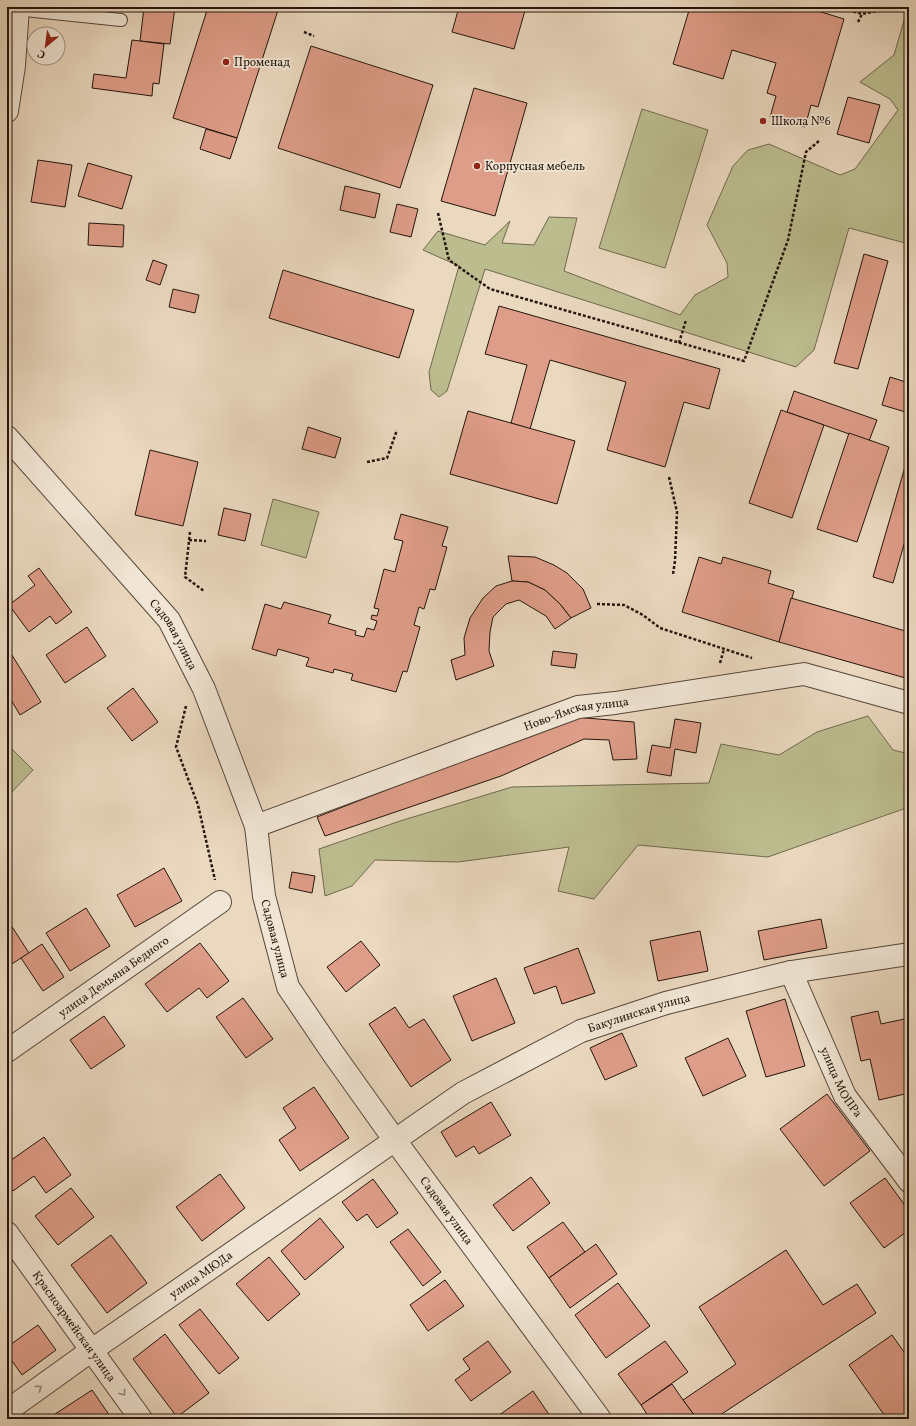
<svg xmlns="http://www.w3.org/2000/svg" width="916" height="1426" font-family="Vollkorn,serif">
	<rect width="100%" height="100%" fill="#ead8bf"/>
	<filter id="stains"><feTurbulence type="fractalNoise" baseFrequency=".005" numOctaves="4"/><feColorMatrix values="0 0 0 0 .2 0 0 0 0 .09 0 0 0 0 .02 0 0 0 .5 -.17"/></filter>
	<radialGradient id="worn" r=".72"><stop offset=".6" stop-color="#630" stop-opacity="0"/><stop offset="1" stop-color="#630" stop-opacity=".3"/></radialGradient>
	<g fill="#bcbd8f" stroke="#70694e">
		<polygon points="908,7 909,7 909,203 904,206 909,209 909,244 849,228 814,350 796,367 485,269 447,391 439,397 431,390 429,372 459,266 423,250 438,231 485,245 510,221 502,243 534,245 549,217 577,218 564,271 680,315 695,295 728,277 727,263 707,225 733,166 748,150 769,144 840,175 855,169 898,110 890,99 860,82 894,55"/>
		<polygon points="642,109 708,130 665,268 599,248"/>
		<polygon points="273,499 319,512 306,558 261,545"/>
		<polygon points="868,716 893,750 909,754 909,807 768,857 638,845 594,899 558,891 569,847 458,862 375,860 352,886 325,896 319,849 400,821 512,787 709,783 721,744 779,755 817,732"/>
		<polygon points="7,746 10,747 33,770 7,797"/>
	</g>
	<g fill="#de9d88" stroke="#24150c">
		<polygon points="144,7 175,7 170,44 140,41"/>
		<polygon points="208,7 279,7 237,138 173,118"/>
		<polygon points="459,7 526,7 514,49 452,32"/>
		<polygon points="690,7 805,7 844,19 818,107 811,105 805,127 770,117 776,96 767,93 776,63 732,50 723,79 673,64"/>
		<polygon points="132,40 164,44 159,84 153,83 152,96 92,88 94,74 126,78"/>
		<polygon points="311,46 433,85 400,188 278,148"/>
		<polygon points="474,88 527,103 495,216 441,201"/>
		<polygon points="848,97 880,105 869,143 837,134"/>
		<polygon points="206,129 237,138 230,159 200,149"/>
		<polygon points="38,160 72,165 65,207 31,202"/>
		<polygon points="88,163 132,176 122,209 78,196"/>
		<polygon points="345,186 380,194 375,218 340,210"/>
		<polygon points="397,204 418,209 411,237 390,232"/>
		<polygon points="89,223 124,225 123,247 88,245"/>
		<polygon points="864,254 888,261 858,369 834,363"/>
		<polygon points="153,260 167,265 160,285 146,280"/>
		<polygon points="283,270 414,310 399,358 269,318"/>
		<polygon points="173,289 199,295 195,313 169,307"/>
		<polygon points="499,306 720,369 709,409 684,402 665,467 607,450 626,382 550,360 530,429 511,423 527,365 485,354"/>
		<polygon points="890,377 909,383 909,413 882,405"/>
		<polygon points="794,391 877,420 869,441 787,412"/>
		<polygon points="781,410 824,425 792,518 749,503"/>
		<polygon points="468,411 575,441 557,504 450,474"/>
		<polygon points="308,427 341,438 335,458 302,449"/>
		<polygon points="849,433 889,447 857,542 817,529"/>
		<polygon points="150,450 198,462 183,526 135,515"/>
		<polygon points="909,453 909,527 893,583 873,577"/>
		<polygon points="224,508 251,514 245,541 218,535"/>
		<polygon points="401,514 448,527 442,546 447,547 435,590 430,589 424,609 419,607 414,625 420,627 407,672 403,671 396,692 351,680 353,674 334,669 333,673 306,666 309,658 278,649 276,656 252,649 265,604 281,609 284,602 331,615 328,623 356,631 355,635 364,637 367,628 374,630 377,621 371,619 372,615 377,616 379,609 374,608 384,569 395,572 403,541 394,539"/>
		<polygon points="508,556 535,557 554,565 567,573 583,589 591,608 571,618 560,604 545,590 528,582 512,581"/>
		<polygon points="699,557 721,564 723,557 771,571 768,583 794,591 779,642 682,612"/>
		<polygon points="39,568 72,612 56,624 50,616 29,632 9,605 35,585 28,576"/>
		<polygon points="512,581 528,582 545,590 560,604 571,618 555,629 546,616 519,600 506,604 493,617 490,632 489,651 494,666 456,680 451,660 465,655 464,638 470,618 483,598 496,586"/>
		<polygon points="791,598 909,632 909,679 779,642"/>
		<polygon points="87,627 106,656 65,683 46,655"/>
		<polygon points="7,647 41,702 20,715 7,693"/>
		<polygon points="553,651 577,654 575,668 551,665"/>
		<polygon points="133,688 158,722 132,741 107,708"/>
		<polygon points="574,717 634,722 637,759 613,760 609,740 584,739 501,776 325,836 317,817"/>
		<polygon points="675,719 701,723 696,753 675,749 671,776 647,772 652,745 670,748"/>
		<polygon points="164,868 182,901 135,927 117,895"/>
		<polygon points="292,872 315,876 312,893 289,888"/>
		<polygon points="86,908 110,946 70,971 46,933"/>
		<polygon points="7,919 29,953 7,967"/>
		<polygon points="821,919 827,948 764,960 758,931"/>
		<polygon points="700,931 708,971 658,981 650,941"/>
		<polygon points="361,941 380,965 346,992 327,967"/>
		<polygon points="200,943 229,981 207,998 199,988 167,1012 145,984"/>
		<polygon points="42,944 64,977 43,991 21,958"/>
		<polygon points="578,948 595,993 562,1004 556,986 534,994 524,968"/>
		<polygon points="496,978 515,1023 472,1041 453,996"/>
		<polygon points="243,998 273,1039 246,1058 216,1017"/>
		<polygon points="785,999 805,1066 766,1077 746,1011"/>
		<polygon points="395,1007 409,1028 424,1019 451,1060 411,1087 369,1024"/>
		<polygon points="878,1011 881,1024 909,1018 909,1093 879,1100 870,1059 861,1061 851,1017"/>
		<polygon points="104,1016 125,1046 91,1069 70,1040"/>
		<polygon points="622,1033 637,1066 605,1080 590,1048"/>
		<polygon points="728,1038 746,1076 703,1096 685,1058"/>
		<polygon points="314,1087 349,1138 300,1171 279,1140 296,1128 283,1108"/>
		<polygon points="827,1094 870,1151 824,1186 780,1129"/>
		<polygon points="491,1102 511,1135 479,1154 474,1146 456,1157 441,1132"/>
		<polygon points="44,1137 71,1175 46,1193 34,1176 13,1191 7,1183 7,1163"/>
		<polygon points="220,1174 245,1208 202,1241 176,1207"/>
		<polygon points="531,1177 550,1203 513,1231 493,1205"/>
		<polygon points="885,1178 909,1211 909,1230 884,1248 850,1203"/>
		<polygon points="373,1179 398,1213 377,1228 367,1214 357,1221 342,1202"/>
		<polygon points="71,1188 94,1217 58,1245 35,1216"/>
		<polygon points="320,1218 344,1247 305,1280 281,1251"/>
		<polygon points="563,1222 585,1252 549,1278 527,1247"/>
		<polygon points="408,1229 441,1272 423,1286 390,1242"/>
		<polygon points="111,1235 147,1283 107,1313 71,1265"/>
		<polygon points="596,1244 617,1274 570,1308 549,1278"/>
		<polygon points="786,1250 823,1305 857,1284 876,1313 714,1419 697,1419 683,1400 736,1364 699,1307"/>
		<polygon points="269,1257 300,1294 268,1321 236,1284"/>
		<polygon points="445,1280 464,1306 428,1331 410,1305"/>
		<polygon points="618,1283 650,1326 606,1358 575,1315"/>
		<polygon points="200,1309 239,1358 219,1374 179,1325"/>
		<polygon points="38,1325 56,1350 22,1375 7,1354 7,1347"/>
		<polygon points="165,1334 209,1393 177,1417 133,1359"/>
		<polygon points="892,1335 909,1359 909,1419 887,1419 849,1365"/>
		<polygon points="488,1341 511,1372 471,1401 455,1380 470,1369 463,1359"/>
		<polygon points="665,1341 688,1372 641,1405 618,1374"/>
		<polygon points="672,1384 683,1400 697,1419 650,1419 641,1405"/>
		<polygon points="92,1390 112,1419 50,1419 49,1418"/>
		<polygon points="533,1391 552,1419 500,1419 498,1416"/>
	</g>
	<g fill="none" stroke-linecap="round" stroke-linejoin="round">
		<g stroke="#564639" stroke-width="14">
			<polyline id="service" points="18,8 34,11 121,20"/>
		</g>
		<g stroke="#564639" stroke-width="24">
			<g id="minor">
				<path id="s1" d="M256,826L578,707L615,703L804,674L909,703"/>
				<path id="s2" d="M791,972L845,1096L909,1181"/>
				<path id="s3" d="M7,1051L220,902"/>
				<path id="s4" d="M7,1233L141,1419"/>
				<path id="s5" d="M7,1411L92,1350L463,1093L581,1031L666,1003L791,972L909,954"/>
			</g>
		</g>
		<g stroke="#564639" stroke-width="24">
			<g id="tertiary">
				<polyline points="7,111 14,66 18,7"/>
				<path id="s6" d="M7,437L169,620L204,689L256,826L264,896L288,987L332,1052L394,1139L600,1419"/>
			</g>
		</g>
		<g stroke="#24150c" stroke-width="2.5" stroke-dasharray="3 2" stroke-linecap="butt">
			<polyline points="839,7 862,14"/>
			<polyline points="858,22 862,14 898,7"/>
			<polyline points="304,32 314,36"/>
			<polyline points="438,213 449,260 490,289 744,361 788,240 806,152 820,140"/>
			<polyline points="679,343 686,320"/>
			<polyline points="367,462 387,458 397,430"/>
			<polyline points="669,477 677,512 675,561 673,574"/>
			<polyline points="190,532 185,577 204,591"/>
			<polyline points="189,540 206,541"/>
			<polyline points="597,604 624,605 643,615 660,628 752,658"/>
			<polyline points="720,663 724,649"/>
			<polyline points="186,706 176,747 198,805 215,880"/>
		</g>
		<use href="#service" stroke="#f1e6d5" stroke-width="12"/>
		<use href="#minor" stroke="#f1e6d5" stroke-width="22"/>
		<use href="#tertiary" stroke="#f1e6d5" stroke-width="22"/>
	</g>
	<defs><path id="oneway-chevron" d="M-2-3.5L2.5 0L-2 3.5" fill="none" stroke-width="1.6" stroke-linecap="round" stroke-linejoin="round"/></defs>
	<g stroke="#95887b">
		<use href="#oneway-chevron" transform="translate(39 1388) rotate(-36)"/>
		<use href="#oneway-chevron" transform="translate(123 1393) rotate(54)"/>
	</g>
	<g fill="#8f2418" stroke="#f1e6d5" stroke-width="1.5">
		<circle cx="226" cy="62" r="4"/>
		<circle cx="763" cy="121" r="4"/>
		<circle cx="477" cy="166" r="4"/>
	</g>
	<g text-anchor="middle" stroke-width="3.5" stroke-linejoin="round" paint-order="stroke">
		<g font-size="12" fill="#24150c" stroke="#f1e6d5" text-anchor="start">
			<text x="234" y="66">Променад</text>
			<text x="771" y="125">Школа №6</text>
			<text x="485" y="170">Корпусная мебель</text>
		</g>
		<g font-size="12" fill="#24150c" stroke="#f1e6d5">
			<text dy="4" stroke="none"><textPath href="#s6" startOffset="259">Садовая улица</textPath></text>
			<text dy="4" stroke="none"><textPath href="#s1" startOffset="340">Ново-Ямская улица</textPath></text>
			<text dy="4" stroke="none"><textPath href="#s6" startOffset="583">Садовая улица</textPath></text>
			<text dy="4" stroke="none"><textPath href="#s3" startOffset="130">улица Демьяна Бедного</textPath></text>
			<text dy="4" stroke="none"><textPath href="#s5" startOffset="750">Бакулинская улица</textPath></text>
			<text dy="4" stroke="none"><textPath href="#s2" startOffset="121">улица МОПРа</textPath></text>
			<text dy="4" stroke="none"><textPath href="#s6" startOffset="907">Садовая улица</textPath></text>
			<text dy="4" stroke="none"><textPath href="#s5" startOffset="237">улица МЮДа</textPath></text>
			<text dy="4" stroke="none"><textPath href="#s4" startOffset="115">Красноармейская улица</textPath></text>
		</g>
	</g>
	<rect width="916" height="1426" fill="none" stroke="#ead8bf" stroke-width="24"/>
	<rect x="8" y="8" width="900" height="1410" fill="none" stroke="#24150c" stroke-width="2"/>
	<rect x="12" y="12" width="892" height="1402" fill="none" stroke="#24150c"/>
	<g transform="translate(46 46) rotate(209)"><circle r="19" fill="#f1e6d5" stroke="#9f9285"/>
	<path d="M0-3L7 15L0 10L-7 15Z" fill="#8f2418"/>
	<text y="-6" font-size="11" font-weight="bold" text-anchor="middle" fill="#24150c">С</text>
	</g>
	<rect width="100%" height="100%" filter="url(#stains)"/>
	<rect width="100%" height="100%" fill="url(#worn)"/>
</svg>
